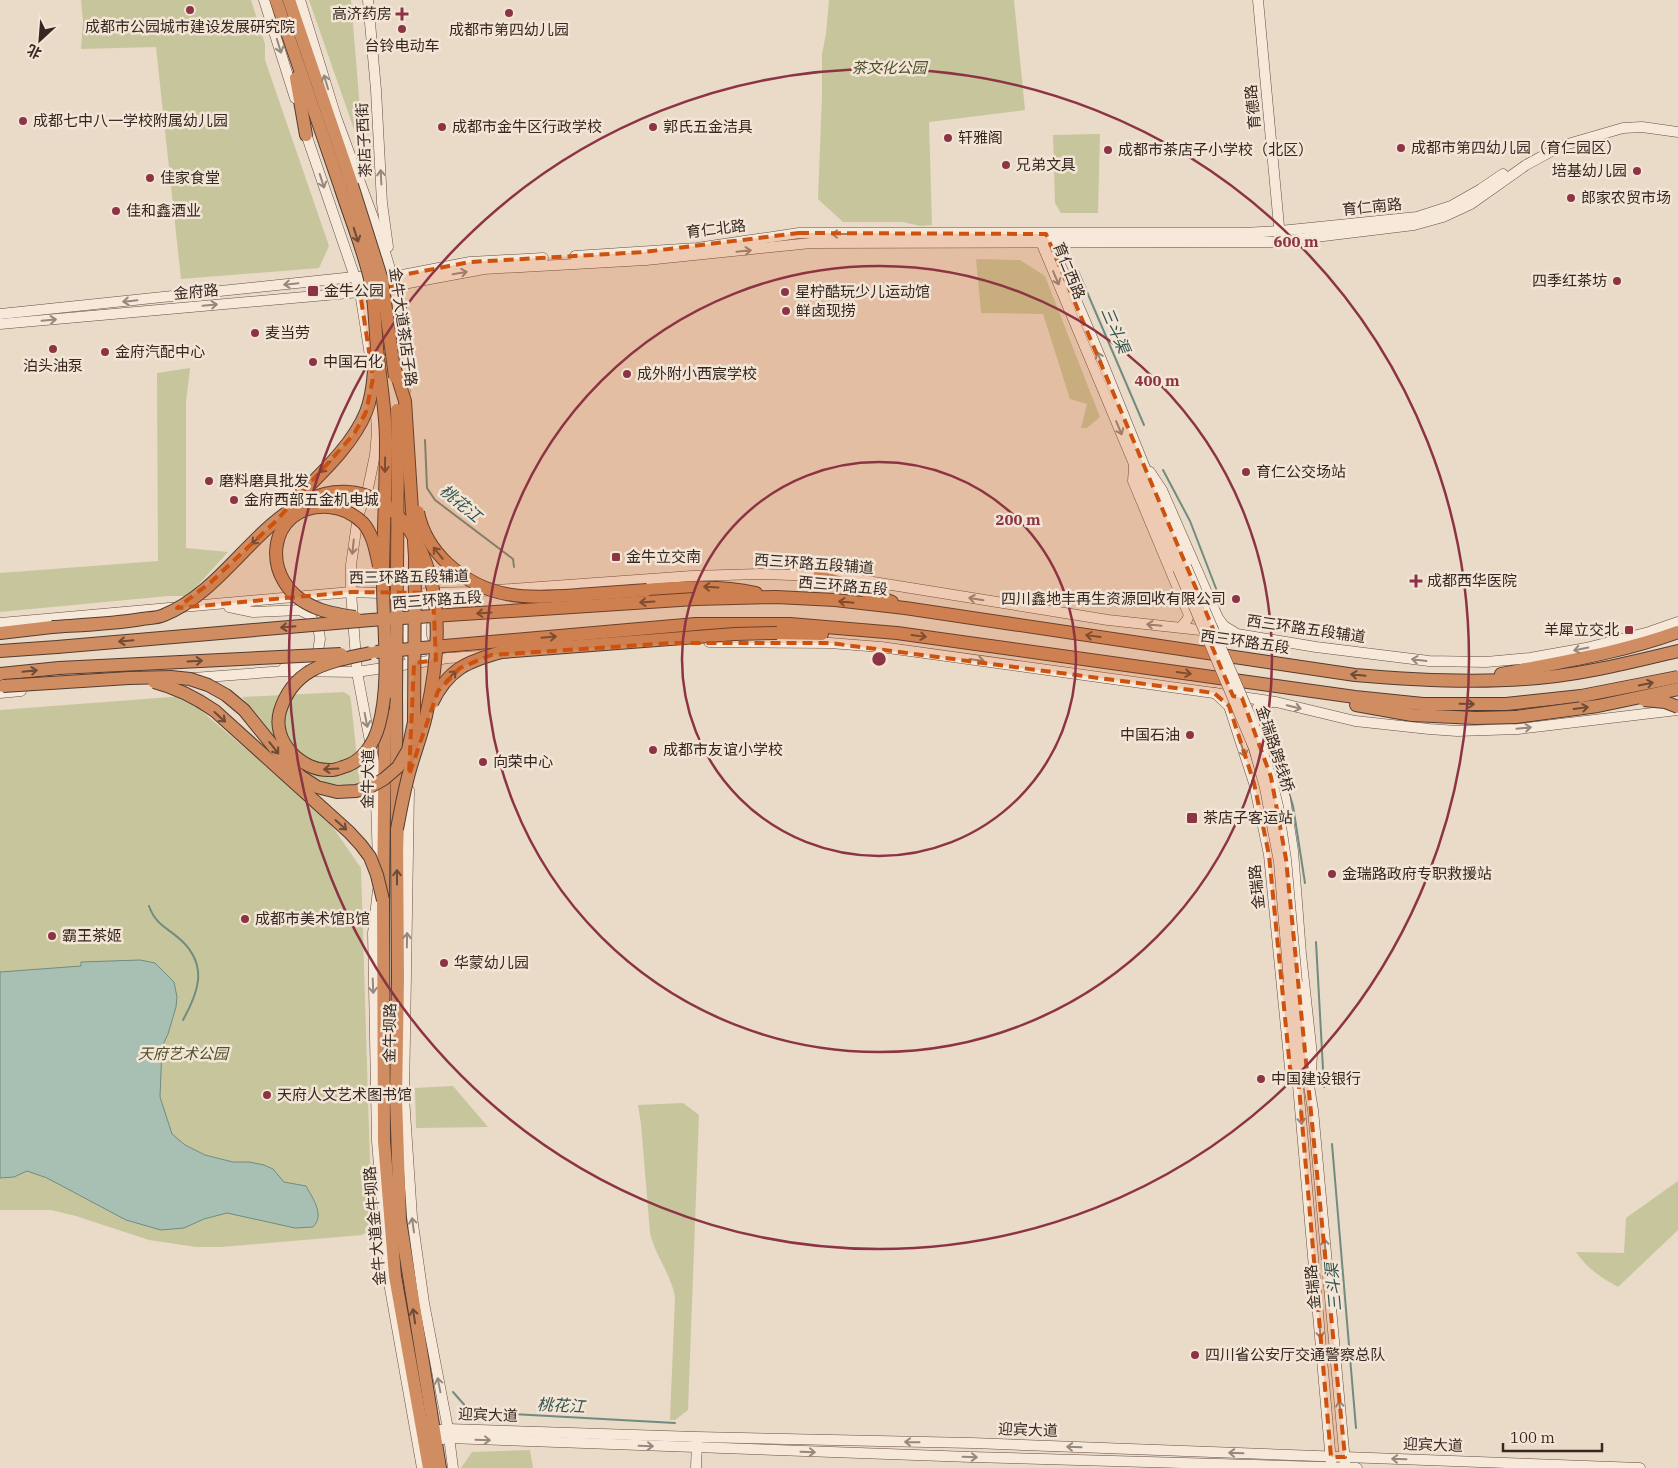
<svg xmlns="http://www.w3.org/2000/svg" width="1678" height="1468" font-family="'IBM Plex Serif','Noto Sans SC',serif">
	<rect width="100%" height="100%" fill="#eadac8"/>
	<g fill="#c7c59c">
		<polygon points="81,0 251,0 265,44 265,60 329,246 319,268 181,279 156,47 81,49 83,21"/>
		<polygon points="309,0 351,0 364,158"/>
		<polygon points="829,0 1014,0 1025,110 929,122 932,225 920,226 903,222 843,222 818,199 822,96 822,54 826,34"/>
		<polygon points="1100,134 1098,213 1061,213 1055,203 1053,135"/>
		<polygon points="976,259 1020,260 1045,276 1100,417 1087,428 1081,428 1087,404 1070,399 1043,314 981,313"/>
		<polygon points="190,368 186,402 186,548 228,552 188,596 168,596 0,612 0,573 158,561 157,373"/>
		<polygon points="344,692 350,696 351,702 360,786 328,784 314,778 298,767 279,748 267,728 242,697"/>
		<polygon points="184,696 287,784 330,823 361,868 372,1229 362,1235 222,1247 196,1247 149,1240 76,1216 51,1210 0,1210 0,710"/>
		<polygon points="453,1086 488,1127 416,1128 415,1088"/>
		<path d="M683,1103L699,1115L688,1410L675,1420H670L675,1297C671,1274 655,1255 650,1233L641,1124L638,1105Z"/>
		<path d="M1678,1181V1230L1618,1287C1600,1277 1588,1269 1576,1252L1624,1253L1626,1218Z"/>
		<polygon points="530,1450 533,1468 461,1468 472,1452"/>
	</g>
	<path fill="#a8bfb4" stroke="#708c80" d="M140,960L155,963L174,982L177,997L176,1007L168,1034L162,1047L160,1097L172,1134L185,1145L205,1155L233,1162H249L264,1165L273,1169L284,1182L306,1186C313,1199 325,1215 313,1227L295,1228L227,1213L204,1219L184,1228L161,1230L126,1220L47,1178L27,1171L14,1177L0,1178V972L81,966V962Z"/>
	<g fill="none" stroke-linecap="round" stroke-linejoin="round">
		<g stroke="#708c80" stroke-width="2">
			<polyline points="1078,271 1144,425"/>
			<polyline points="425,440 427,488 435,500 513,559 514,567"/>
			<polyline points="1163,470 1190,521 1217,591"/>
			<polyline points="1274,743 1293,806 1305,883"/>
			<path d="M149,906C156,926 169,928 183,942C208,967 198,993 183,1020"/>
			<polyline points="1316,942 1324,1087"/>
			<polyline points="1332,1144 1356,1428"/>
			<polyline points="453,1392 468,1409 479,1412 675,1423"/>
		</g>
		<g stroke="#664e42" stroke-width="11">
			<g id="secondary">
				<polyline points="264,0 295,98"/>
				<polyline points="300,0 336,117 382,242 395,286 402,342 405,391"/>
				<polyline points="368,0 376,90 382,203 388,247"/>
				<polyline points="1258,0 1280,237"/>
				<polyline points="304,128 360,292 374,381 377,432 375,455 368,488 358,516 351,565 351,592 357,672 375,768 378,863"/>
				<polyline points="1044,237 1041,242 1178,569"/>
				<path d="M1047,237C1099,344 1138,457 1186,566"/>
				<polyline points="575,256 697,248 799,233 1242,233 1280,231 1417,217 1451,206 1481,189 1503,174"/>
				<polyline points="0,314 354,277 392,277 470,262 543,258"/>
				<polyline points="0,324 360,292 484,269 646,260 811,243 1274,242 1414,225 1443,217 1471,204 1526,165 1561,146 1623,128 1642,127 1678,132"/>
				<polyline points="1134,467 1133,481 1189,615 1187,620 1181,627"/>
				<polyline points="1150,472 1162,490 1218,618 1224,626 1234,632"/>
				<polyline points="407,525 406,594 409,656"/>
				<polyline points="229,607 253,612 300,610 310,615 319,632 320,639 318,651 312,658 284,668"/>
				<polyline points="0,623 351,592 406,594 468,592 692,576 760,574 819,576 861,580 1108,620 1237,634 1316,647 1429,661 1486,662 1530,658 1586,648 1649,632 1678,622"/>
				<polyline points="709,642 830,643 881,647 1214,693 1276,702 1355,721 1429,729 1457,731 1518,729 1678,710"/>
				<path d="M429,651C415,636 420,610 439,601"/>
				<polyline points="193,678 285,671 357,672 448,658 480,656"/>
				<polyline points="0,693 21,691"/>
				<polyline points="1215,693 1229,706 1254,783 1269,855 1290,1068 1296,1080"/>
				<polyline points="1270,703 1259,706 1256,710 1257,716 1264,735 1285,798 1293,851 1301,954 1312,1055 1311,1071"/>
				<polyline points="409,790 404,1097 412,1217 424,1303 448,1429 453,1468"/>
				<polyline points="378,890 373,933 377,1141 388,1277 422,1468"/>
				<polyline points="1289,982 1331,1462"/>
				<polyline points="1297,982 1304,1056 1313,1110 1345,1462"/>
				<polyline points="427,1432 448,1429 697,1437 972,1443 1640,1468"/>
				<polyline points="428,1441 449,1438 971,1457 1357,1468"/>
				<polyline points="696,1468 697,1442"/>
			</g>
		</g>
		<g stroke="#533c32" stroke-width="14">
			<g id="highway">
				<polyline points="276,0 341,189"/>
				<polyline points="289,0 352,185"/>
				<polyline points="296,78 306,135"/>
				<polyline points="819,576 857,588 892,602"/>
				<path d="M647,590C684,587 720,585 756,593"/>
				<path d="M695,599L776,597L835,600L905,608L1355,675C1412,680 1468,683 1525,679C1577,676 1628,663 1678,651"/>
				<polyline points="696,624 790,624 897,633 1355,697 1423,704 1506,704 1581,696"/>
				<polyline points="0,633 52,627"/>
				<polyline points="777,633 822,634"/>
				<polyline points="0,651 57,647"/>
				<polyline points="0,674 59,668"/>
				<path d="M1501,674C1560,662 1620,653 1678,632"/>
				<polyline points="396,696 398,978 396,1098 400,1220 440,1468"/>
				<polyline points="1356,705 1412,715 1476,718 1516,717"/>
				<polyline points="385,713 383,900 384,1141 395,1276 429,1468"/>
			</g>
		</g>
		<use href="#secondary" stroke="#f6e9da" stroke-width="10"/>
		<use href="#highway" stroke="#d08d61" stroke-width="12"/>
		<g stroke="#664e42" stroke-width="11" stroke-linecap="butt">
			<g id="secondary-bridge">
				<polyline points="1186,566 1254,725 1271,777 1278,806 1286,859 1297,982"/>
				<polyline points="1178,569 1254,748 1265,788 1279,862 1289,982"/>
			</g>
		</g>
		<g stroke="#533c32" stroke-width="14" stroke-linecap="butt">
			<g id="highway-bridge">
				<polyline points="352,185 382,280 395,377"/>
				<path d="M341,189C351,220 364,251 371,283C375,304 375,327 377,348C380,379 386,411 386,442C386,489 383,536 383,582C383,628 391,681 379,725C374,744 362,762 343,767C340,768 335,770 331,770C302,772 271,741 280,711C294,666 330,662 370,653"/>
				<path d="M290,505C316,478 352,447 366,412C371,400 373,384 374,371"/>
				<path d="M418,512C422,533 432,549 448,564C488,601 528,598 578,595C601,593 624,592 647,590"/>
				<path d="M355,617C341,615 327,613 314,607C258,584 265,503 329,507C341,508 354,514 363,523C373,534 376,552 379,566"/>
				<path d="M52,627C82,625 112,624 142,619C149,618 158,618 164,615C222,591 252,527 308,500C332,488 359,489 383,503C401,515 413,533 422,553C444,604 438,663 426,716C421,738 412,759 407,781C403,797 400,813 397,829"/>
				<polyline points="57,647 371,620 695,599"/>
				<polyline points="376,652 696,624"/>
				<polyline points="59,668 341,654"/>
				<path d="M154,682C177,688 195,697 215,711L349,832L361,845L370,857L377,875L383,900"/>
				<polyline points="3,686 129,678 171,677 190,679 208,685 226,695 244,710 286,762 300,776 317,787 337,792 356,791 370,787 384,779 398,767 408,750 414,722 415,557 405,401 395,369"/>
				<polyline points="396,696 398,444 397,410"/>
				<polyline points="1581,696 1678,677"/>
				<polyline points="1644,700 1665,702 1678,707"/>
				<path d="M432,703C448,669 468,661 502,652L735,634L777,633"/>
				<polyline points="1516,717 1598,706 1678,689"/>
			</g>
		</g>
		<use href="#secondary-bridge" stroke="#f6e9da" stroke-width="10"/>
		<use href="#highway-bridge" stroke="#d08d61" stroke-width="12"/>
	</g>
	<defs><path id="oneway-shaft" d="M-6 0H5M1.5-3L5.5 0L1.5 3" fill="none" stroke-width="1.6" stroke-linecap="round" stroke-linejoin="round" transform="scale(1.25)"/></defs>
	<g stroke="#96887e">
		<use href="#oneway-shaft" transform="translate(279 46) rotate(73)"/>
		<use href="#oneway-shaft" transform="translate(326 82) rotate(-107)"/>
		<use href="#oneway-shaft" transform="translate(381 177) rotate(-93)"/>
		<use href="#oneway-shaft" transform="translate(322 181) rotate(72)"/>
		<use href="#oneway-shaft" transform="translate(839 234) rotate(180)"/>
		<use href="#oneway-shaft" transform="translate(744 251) rotate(-6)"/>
		<use href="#oneway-shaft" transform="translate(460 273) rotate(-10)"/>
		<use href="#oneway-shaft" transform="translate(1056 278) rotate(67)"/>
		<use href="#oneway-shaft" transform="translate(291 284) rotate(174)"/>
		<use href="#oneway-shaft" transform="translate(130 301) rotate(174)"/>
		<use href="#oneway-shaft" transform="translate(210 305) rotate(-5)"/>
		<use href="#oneway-shaft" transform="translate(49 320) rotate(-5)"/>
		<use href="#oneway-shaft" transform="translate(1100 359) rotate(-112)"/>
		<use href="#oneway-shaft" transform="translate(1119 428) rotate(67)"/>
		<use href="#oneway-shaft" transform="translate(353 547) rotate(96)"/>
		<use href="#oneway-shaft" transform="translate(976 599) rotate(-171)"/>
		<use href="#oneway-shaft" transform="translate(1154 625) rotate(-174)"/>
		<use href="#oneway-shaft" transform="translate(1581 649) rotate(169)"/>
		<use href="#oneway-shaft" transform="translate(977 660) rotate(8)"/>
		<use href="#oneway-shaft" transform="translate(1419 660) rotate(-173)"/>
		<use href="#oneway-shaft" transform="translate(1294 707) rotate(13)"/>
		<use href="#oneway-shaft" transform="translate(366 720) rotate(79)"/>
		<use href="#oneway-shaft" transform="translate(1524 728) rotate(-6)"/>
		<use href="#oneway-shaft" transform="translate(1243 750) rotate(72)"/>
		<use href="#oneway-shaft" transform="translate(407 940) rotate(-89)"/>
		<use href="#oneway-shaft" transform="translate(373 986) rotate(88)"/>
		<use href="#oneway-shaft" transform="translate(1301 1117) rotate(86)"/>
		<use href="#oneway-shaft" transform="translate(413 1225) rotate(-98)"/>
		<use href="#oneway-shaft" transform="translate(1325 1246) rotate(-95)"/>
		<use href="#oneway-shaft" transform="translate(1320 1331) rotate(85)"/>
		<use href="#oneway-shaft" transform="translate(439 1385) rotate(-101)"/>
		<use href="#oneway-shaft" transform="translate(1340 1408) rotate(-96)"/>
		<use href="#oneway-shaft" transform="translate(483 1440) rotate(2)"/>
		<use href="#oneway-shaft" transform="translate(912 1442) rotate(-179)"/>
		<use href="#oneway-shaft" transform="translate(646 1446) rotate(2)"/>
		<use href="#oneway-shaft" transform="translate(1074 1447) rotate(-178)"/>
		<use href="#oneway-shaft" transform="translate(808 1452) rotate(2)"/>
		<use href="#oneway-shaft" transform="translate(1236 1453) rotate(-178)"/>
		<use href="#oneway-shaft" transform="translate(970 1457) rotate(2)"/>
		<use href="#oneway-shaft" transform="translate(1399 1459) rotate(-178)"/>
	</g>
	<g stroke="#6c4b37">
		<use href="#oneway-shaft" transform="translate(356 235) rotate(72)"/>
		<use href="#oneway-shaft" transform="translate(385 465) rotate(91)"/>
		<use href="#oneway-shaft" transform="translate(325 467) rotate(133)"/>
		<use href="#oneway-shaft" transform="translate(257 539) rotate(136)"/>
		<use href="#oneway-shaft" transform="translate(438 553) rotate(-129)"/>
		<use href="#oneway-shaft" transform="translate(711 587) rotate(-177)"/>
		<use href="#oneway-shaft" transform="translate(647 602) rotate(176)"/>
		<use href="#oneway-shaft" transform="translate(846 602) rotate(-174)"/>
		<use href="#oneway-shaft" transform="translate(484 613) rotate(176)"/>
		<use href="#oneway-shaft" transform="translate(288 627) rotate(175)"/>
		<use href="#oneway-shaft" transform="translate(919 636) rotate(8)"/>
		<use href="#oneway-shaft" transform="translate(1093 636) rotate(-172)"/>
		<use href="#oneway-shaft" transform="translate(549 637) rotate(-5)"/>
		<use href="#oneway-shaft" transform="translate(126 641) rotate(175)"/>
		<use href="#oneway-shaft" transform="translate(195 661) rotate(-3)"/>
		<use href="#oneway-shaft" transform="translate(30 671) rotate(-6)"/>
		<use href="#oneway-shaft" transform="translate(1184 673) rotate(8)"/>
		<use href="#oneway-shaft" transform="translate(1358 675) rotate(-174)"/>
		<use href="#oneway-shaft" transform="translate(451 676) rotate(-44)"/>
		<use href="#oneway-shaft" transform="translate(1646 684) rotate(-11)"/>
		<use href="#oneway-shaft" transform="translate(1467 704) rotate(1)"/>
		<use href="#oneway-shaft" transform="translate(1581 708) rotate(-8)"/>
		<use href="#oneway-shaft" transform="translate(220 717) rotate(42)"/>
		<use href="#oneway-shaft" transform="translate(274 748) rotate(52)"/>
		<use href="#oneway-shaft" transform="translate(331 769) rotate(177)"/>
		<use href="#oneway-shaft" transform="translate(341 825) rotate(42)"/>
		<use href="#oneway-shaft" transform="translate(397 877) rotate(-90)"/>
		<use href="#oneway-shaft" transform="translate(414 1316) rotate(-99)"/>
	</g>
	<path fill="#cd520f" fill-opacity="0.2" stroke="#cd520f" stroke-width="4" stroke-dasharray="10 6" stroke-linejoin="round" d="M799,233L1046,234L1214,631L1205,630L1233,696L1242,698L1271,777L1286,859L1345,1457H1331L1299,1087L1290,1068L1269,855L1254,783L1229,706L1214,693L830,643H672L491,655L460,668L438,691L409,775L414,663L436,660L433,593L351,592L177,608L211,582L276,521L354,434L366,412L373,378L360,292L395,286L392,277L470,262L644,252Z"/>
	<g fill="none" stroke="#8d3444" stroke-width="2.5">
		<circle cx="879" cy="659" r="197"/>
		<circle cx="879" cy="659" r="393"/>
		<circle cx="879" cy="659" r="590"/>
	</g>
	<g fill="#8d3444" stroke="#f2e5d6" stroke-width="2">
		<circle cx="190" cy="10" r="5"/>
		<circle cx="509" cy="13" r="5"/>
		<path d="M399.5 6.5h5v5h5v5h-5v5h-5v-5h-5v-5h5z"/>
		<circle cx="402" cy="29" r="5"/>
		<circle cx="23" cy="121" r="5"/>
		<circle cx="442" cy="127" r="5"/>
		<circle cx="653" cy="127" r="5"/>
		<circle cx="948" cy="138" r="5"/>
		<circle cx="1401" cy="148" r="5"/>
		<circle cx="1108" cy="150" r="5"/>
		<circle cx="1006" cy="165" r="5"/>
		<circle cx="1637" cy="171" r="5"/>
		<circle cx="150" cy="178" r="5"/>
		<circle cx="1571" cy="198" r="5"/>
		<circle cx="116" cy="211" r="5"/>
		<circle cx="1617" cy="281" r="5"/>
		<rect x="307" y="285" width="12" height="12" rx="2.5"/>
		<circle cx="785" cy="292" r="5"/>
		<circle cx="786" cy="311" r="5"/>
		<circle cx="255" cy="333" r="5"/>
		<circle cx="53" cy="349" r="5"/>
		<circle cx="105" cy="352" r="5"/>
		<circle cx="313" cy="362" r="5"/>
		<circle cx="627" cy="374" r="5"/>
		<circle cx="1246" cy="472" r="5"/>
		<circle cx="209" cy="481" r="5"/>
		<circle cx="234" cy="500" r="5"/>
		<rect x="611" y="552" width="10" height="10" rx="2.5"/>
		<path d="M1413.5 573.5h5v5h5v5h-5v5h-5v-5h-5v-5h5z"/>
		<circle cx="1236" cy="599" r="5"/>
		<rect x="1624" y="625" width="10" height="10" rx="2.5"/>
		<circle cx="1190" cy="735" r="5"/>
		<circle cx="653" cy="750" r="5"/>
		<circle cx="483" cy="762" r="5"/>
		<rect x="1186" y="812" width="12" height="12" rx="2.5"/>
		<circle cx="1332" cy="874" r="5"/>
		<circle cx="245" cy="919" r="5"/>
		<circle cx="52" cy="936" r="5"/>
		<circle cx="444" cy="963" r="5"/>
		<circle cx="1261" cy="1079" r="5"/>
		<circle cx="267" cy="1095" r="5"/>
		<circle cx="1195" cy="1355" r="5"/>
	</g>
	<g text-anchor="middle" stroke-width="5" stroke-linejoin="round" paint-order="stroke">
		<g font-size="15" fill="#362721" stroke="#f2e5d6" text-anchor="start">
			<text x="392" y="19" text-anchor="end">高济药房</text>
			<text x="190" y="32" text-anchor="middle">成都市公园城市建设发展研究院</text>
			<text x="509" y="35" text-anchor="middle">成都市第四幼儿园</text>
			<text x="402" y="51" text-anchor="middle">台铃电动车</text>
			<text x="33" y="126">成都七中八一学校附属幼儿园</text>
			<text x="452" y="132">成都市金牛区行政学校</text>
			<text x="663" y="132">郭氏五金洁具</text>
			<text x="958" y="143">轩雅阁</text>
			<text x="1411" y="153">成都市第四幼儿园（育仁园区）</text>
			<text x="1118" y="155">成都市茶店子小学校（北区）</text>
			<text x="1016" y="170">兄弟文具</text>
			<text x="1627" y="176" text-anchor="end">培基幼儿园</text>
			<text x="160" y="183">佳家食堂</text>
			<text x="1581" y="203">郎家农贸市场</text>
			<text x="126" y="216">佳和鑫酒业</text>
			<text x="1607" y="286" text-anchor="end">四季红茶坊</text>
			<text x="324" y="296">金牛公园</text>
			<text x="795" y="297">星柠酷玩少儿运动馆</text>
			<text x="796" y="316">鲜卤现捞</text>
			<text x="265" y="338">麦当劳</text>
			<text x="115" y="357">金府汽配中心</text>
			<text x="323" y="367">中国石化</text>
			<text x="53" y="371" text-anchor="middle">泊头油泵</text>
			<text x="637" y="379">成外附小西宸学校</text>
			<text x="1256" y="477">育仁公交场站</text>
			<text x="219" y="486">磨料磨具批发</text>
			<text x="244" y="505">金府西部五金机电城</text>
			<text x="626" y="562">金牛立交南</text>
			<text x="1427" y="586">成都西华医院</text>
			<text x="1226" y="604" text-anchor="end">四川鑫地丰再生资源回收有限公司</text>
			<text x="1619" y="635" text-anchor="end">羊犀立交北</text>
			<text x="1180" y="740" text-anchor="end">中国石油</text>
			<text x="663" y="755">成都市友谊小学校</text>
			<text x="493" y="767">向荣中心</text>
			<text x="1203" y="823">茶店子客运站</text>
			<text x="1342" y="879">金瑞路政府专职救援站</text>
			<text x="255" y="924">成都市美术馆B馆</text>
			<text x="62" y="941">霸王茶姬</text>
			<text x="454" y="968">华蒙幼儿园</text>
			<text x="1271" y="1084">中国建设银行</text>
			<text x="277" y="1100">天府人文艺术图书馆</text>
			<text x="1205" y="1360">四川省公安厅交通警察总队</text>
		</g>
		<g font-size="15" font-style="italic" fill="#4d5029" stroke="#f2e5d6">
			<text x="889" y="73">茶文化公园</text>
			<text x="183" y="1059">天府艺术公园</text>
		</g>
		<g font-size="15" fill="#362721" stroke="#f2e5d6">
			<text transform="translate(1253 107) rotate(-95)" y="5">育德路</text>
			<text transform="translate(364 140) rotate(-93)" y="5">茶店子西街</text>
			<text transform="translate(1372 207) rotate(-6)" y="5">育仁南路</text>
			<text transform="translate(716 229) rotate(-7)" y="5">育仁北路</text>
			<text transform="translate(1069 271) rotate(68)" y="5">育仁西路</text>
			<text transform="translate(196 292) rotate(-5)" y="5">金府路</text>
			<text transform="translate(403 327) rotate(82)" y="5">金牛大道茶店子路</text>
			<text transform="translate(814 564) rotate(4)" y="5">西三环路五段辅道</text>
			<text transform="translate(409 577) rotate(-1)" y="5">西三环路五段辅道</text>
			<text transform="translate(843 586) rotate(5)" y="5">西三环路五段</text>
			<text transform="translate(437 600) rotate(-4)" y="5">西三环路五段</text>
			<text transform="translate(1306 629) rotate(8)" y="5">西三环路五段辅道</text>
			<text transform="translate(1245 642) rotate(8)" y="5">西三环路五段</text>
			<text transform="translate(1275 749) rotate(72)" y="5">金瑞路跨线桥</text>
			<text transform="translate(368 779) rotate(-89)" y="5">金牛大道</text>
			<text transform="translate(1257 887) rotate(-96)" y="5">金瑞路</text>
			<text transform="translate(390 1033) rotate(-89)" y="5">金牛坝路</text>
			<text transform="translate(375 1226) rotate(-95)" y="5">金牛大道金牛坝路</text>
			<text transform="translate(1313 1287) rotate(-95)" y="5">金瑞路</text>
			<text transform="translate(488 1415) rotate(2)" y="5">迎宾大道</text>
			<text transform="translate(1028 1430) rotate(2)" y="5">迎宾大道</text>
			<text transform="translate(1433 1445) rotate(2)" y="5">迎宾大道</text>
		</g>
		<g font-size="16" font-style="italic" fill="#31544c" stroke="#f2e5d6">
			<text transform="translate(1116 330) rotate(67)" y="6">三斗渠</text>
			<text transform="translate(461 503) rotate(40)" y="6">桃花江</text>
			<text transform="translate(1333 1287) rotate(-95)" y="6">三斗渠</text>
			<text transform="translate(561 1405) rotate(3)" y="6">桃花江</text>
		</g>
	</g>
	<circle cx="879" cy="659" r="8" fill="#8d3444" stroke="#f2e5d6" stroke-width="2.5"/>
	<g font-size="15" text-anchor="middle" font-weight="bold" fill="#8d3444" stroke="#f2e5d6" stroke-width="5" stroke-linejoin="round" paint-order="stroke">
		<text x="1296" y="247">600 m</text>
		<text x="1157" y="386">400 m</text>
		<text x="1018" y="525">200 m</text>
	</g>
	<g transform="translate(40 40) rotate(206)" stroke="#f2e5d6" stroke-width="4" paint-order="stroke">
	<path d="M0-4L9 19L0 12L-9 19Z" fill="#362721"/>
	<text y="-8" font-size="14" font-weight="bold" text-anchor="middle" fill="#362721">北</text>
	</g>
	<path d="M1503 1443v8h99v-8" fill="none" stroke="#362721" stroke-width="2.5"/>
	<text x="1510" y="1443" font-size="15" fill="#362721" stroke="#f2e5d6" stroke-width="4" paint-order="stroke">100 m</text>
</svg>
